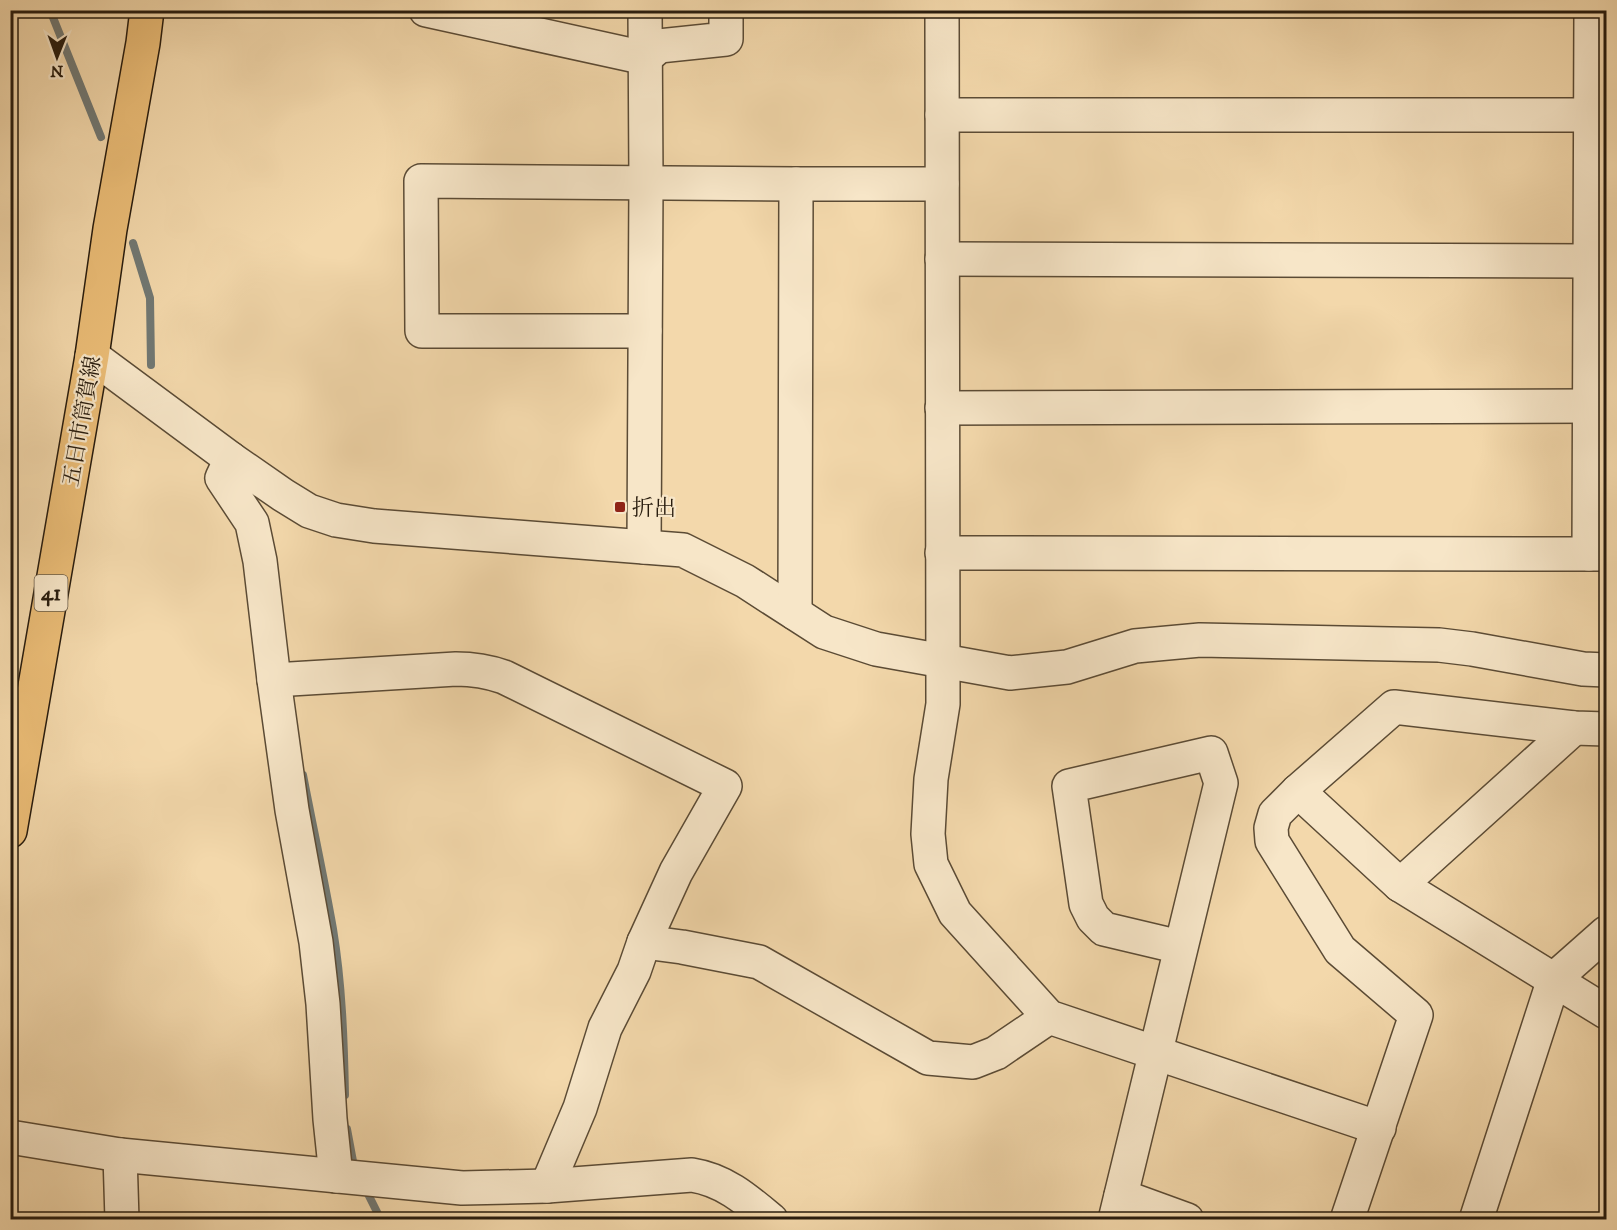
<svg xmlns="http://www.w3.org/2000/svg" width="1617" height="1230" font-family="'IM FELL DW Pica','Noto Serif JP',serif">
	<rect width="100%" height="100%" fill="#f3d8ab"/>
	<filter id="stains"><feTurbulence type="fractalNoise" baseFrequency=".00333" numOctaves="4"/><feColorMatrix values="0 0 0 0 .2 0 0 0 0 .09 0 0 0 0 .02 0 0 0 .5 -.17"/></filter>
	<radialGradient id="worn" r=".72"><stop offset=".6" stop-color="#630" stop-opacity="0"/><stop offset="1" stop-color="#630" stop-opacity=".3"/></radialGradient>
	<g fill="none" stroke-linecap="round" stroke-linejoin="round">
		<g stroke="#717873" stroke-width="8">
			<polyline points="50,10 101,137"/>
			<polyline points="133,243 150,298 151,365"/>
			<path d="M303,775C313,827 324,878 333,929C342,984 344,1040 345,1095"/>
			<polyline points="347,1129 355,1172"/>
			<polyline points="365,1188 381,1220"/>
		</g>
		<g stroke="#5b4b35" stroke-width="36">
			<g id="minor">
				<polyline points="426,10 645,58 659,46 726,39 726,10"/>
				<polyline points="942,10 943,704 931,779 928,834 931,864 955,913 1049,1017 1379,1128"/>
				<polyline points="942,115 1606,115"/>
				<polyline points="942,259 1591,261"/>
				<polyline points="645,331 422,331 421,181 796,184 942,184"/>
				<polyline points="92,356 231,459 283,495 309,511 336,520 374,526 683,550 745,581 824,632 876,649 1010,673 1067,667 1135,646 1200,640 1439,645 1472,649 1583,669 1606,670"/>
				<polyline points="942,408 1591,406"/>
				<polyline points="231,459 222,478 252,523 260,561 274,680 292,810 316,942 323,1004 330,1119 336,1176"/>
				<polyline points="644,547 646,182 645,10"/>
				<polyline points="942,553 1606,554"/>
				<polyline points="1589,554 1591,10"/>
				<polyline points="795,613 796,184"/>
				<path d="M274,680L456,669C473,669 487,671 504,677L725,786L676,872L644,942L634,971L605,1028L580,1108L547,1186"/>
				<polyline points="1298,791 1400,885 1606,1012"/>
				<polyline points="1400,885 1574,728"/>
				<polyline points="644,942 682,947 759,962 928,1058 973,1062 996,1053 1049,1017"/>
				<path d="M10,1137L120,1155L462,1188L547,1186L692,1175C724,1180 746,1199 771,1220"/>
				<polyline points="120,1155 122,1220"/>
				<polyline points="1121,1196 1187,1220"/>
				<polyline points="1115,1220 1221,783 1211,753 1069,786 1086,904 1093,918 1104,929 1180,947"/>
				<polyline points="1347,1220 1416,1015 1340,950 1272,841 1271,828 1275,814 1298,791 1394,707 1574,728 1606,729"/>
				<polyline points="1476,1220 1554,979 1606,933"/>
			</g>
		</g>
		<g stroke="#281c0e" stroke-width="36">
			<polyline id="major" points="10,831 92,356 110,229 143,43 147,10"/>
		</g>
		<use href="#minor" stroke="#f7e6c8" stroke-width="33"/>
		<use href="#major" stroke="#eabc76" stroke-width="33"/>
	</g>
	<rect fill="#8f2418" stroke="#f7e6c8" stroke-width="2" x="614" y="501" width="12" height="12" rx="3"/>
	<g text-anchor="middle" stroke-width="4.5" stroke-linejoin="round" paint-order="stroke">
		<rect fill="#f7e6c8" stroke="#665946" stroke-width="1.5" x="34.5" y="575" width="33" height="36" rx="4.5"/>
		<g font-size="21" font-weight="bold" fill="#281c0e">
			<text x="51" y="600">41</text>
		</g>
		<g font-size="22" fill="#281c0e" stroke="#f7e6c8">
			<text transform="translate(81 421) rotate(-80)" y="8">五日市筒賀線</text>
		</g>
		<g font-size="22" fill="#281c0e" stroke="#f7e6c8" text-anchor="start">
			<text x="632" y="515">折出</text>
		</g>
	</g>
	<rect width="1617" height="1230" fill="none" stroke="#f3d8ab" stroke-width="36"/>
	<rect x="12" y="12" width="1593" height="1206" fill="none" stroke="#281c0e" stroke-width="3"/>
	<rect x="18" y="18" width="1581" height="1194" fill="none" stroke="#281c0e" stroke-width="1.5"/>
	<g transform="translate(57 57) rotate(181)" stroke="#f7e6c8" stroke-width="4.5" paint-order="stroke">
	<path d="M0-4.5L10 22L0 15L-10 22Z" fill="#281c0e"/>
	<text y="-9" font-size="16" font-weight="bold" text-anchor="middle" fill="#281c0e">N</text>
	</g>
	<rect width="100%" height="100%" filter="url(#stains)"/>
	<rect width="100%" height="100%" fill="url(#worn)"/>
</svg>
